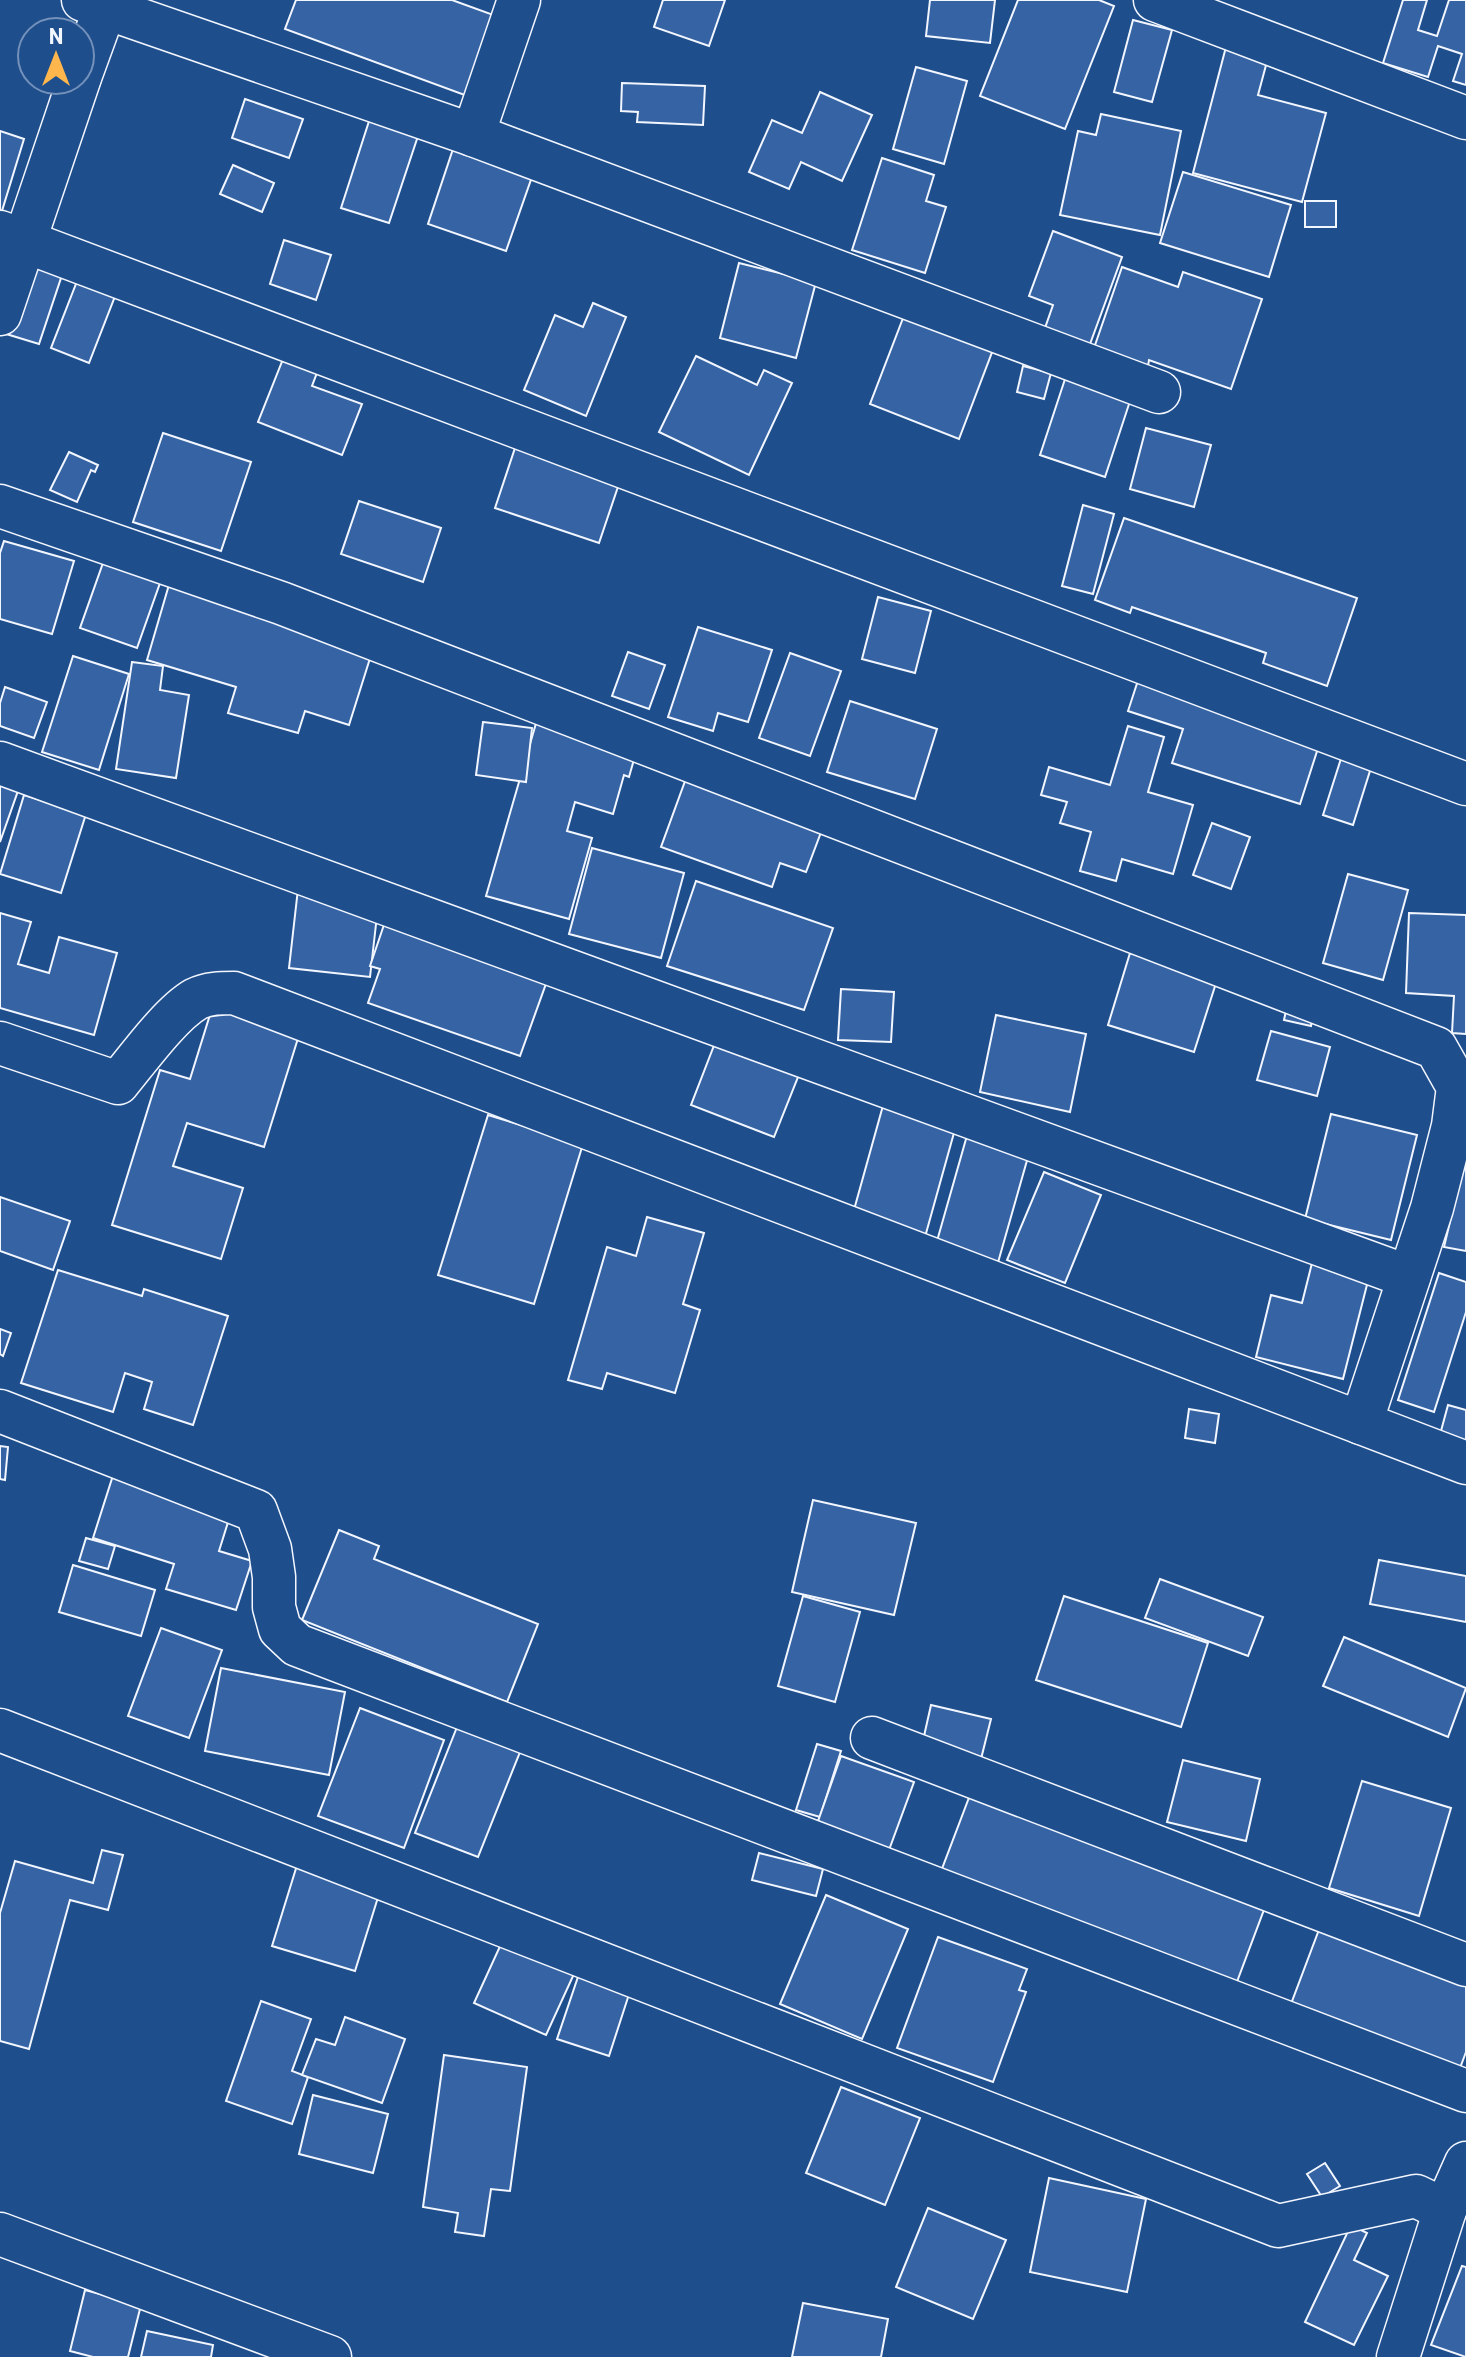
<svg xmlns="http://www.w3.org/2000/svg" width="1466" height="2357" font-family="Barlow,sans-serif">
	<rect width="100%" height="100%" fill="#1f4e8c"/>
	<g fill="#3563a3" stroke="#f2f6ff" stroke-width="2">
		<polygon points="296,0 452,0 499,17 470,97 285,29"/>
		<polygon points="663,0 725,0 709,46 654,27"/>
		<polygon points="930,0 995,0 990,43 926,36"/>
		<polygon points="1018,0 1099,0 1114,6 1065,129 980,96"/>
		<polygon points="1403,0 1427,0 1418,30 1437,36 1449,0 1466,0 1466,85 1453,81 1462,54 1438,46 1428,77 1383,63"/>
		<polygon points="1133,20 1172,30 1152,102 1114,92"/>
		<polygon points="1227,43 1269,54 1258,95 1326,113 1302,202 1193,173"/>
		<polygon points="916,67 967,81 944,164 893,149"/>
		<polygon points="622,83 705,86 703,125 637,122 638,112 621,111"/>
		<polygon points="820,92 872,115 842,181 801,162 789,189 749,172 772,120 802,133"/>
		<polygon points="245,99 303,119 289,158 232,138"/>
		<polygon points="1101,114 1181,131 1160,235 1060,215 1078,131 1096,135"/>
		<polygon points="371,115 420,130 389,223 341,208"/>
		<polygon points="0,131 24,139 1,214 0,213"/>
		<polygon points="455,143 534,171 506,251 428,224"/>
		<polygon points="882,158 934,175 926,201 946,207 925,273 852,250"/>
		<polygon points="233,165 274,183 262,212 220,194"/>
		<polygon points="1183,172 1291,205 1269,277 1160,243"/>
		<rect x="1305" y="201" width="31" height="26"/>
		<polygon points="1053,231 1122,257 1090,344 1045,328 1053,305 1029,296"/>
		<polygon points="284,240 331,255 316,300 270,284"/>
		<polygon points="30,254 65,266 39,344 3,333"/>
		<polygon points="739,263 816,282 796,358 720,338"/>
		<polygon points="1122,267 1178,287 1183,272 1262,299 1231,389 1149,360 1148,366 1094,348"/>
		<polygon points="81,271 119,286 89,363 51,348"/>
		<polygon points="593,303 626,317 586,416 524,390 555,315 583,327"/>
		<polygon points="905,313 994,347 959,439 870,404"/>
		<polygon points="289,344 323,357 312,386 362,404 342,455 258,422"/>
		<polygon points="696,356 757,385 764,370 792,383 749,475 659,432"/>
		<polygon points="1023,366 1051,373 1044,399 1017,392"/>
		<polygon points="1068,370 1133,392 1105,477 1040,455"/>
		<polygon points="1146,428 1211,445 1194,507 1130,489"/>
		<polygon points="163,433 251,462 221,551 133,522"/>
		<polygon points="517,442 623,472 599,543 495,508"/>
		<polygon points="69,452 98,465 95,472 91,470 77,502 50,490"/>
		<polygon points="359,501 441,528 423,582 341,554"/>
		<polygon points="1083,505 1114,514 1093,594 1062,586"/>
		<polygon points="1124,518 1357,598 1327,686 1263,663 1266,653 1132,607 1130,613 1095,600"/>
		<polygon points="4,541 74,561 52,634 0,619 0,553"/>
		<polygon points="109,546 166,566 137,648 80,628"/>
		<polygon points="173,571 378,633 349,725 305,711 298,733 228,713 236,687 147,660"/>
		<polygon points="878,597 931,611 915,673 862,659"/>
		<polygon points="698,627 772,650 748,722 718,713 713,731 668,717"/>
		<polygon points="628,652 665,665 649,709 612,696"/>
		<polygon points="790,653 841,671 810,756 759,738"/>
		<polygon points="73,656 129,674 99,770 42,752"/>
		<polygon points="132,662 163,666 160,690 189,695 176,778 116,769"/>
		<polygon points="1143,665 1320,742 1300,804 1172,763 1183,729 1128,711"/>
		<polygon points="5,687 47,702 34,738 0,726 0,703"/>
		<polygon points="850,701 937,729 915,799 827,772"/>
		<polygon points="541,706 641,735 629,777 624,775 613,814 575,802 567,831 592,838 569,919 486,896"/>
		<polygon points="483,722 532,728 526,782 476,775"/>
		<polygon points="1128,726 1164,737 1148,792 1193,805 1173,874 1122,859 1116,881 1080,871 1091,832 1060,823 1067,802 1041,795 1049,767 1110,785"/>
		<polygon points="1345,746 1375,755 1353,825 1323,815"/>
		<polygon points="692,762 823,827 806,872 780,863 772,887 661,847"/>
		<polygon points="0,781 19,788 0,842"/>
		<polygon points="24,795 86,814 61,893 0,874"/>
		<polygon points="1212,823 1250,837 1231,889 1193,875"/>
		<polygon points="592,848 684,873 661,958 569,934"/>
		<polygon points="1348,874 1408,890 1383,980 1323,963"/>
		<polygon points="299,880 380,889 370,977 289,968"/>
		<polygon points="696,881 833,928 804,1010 667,966"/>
		<polygon points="389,910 552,967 520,1056 368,1003 380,969 370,966"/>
		<polygon points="0,913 31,922 18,964 49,973 59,937 117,953 94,1035 0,1008"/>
		<polygon points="1409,913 1466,915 1466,1034 1452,1033 1454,996 1406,993"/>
		<polygon points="1130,953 1217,980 1194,1052 1108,1025"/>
		<polygon points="841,989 894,992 891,1042 838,1040"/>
		<polygon points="1289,996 1316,1002 1311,1026 1284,1020"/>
		<polygon points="213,1005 300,1032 264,1147 187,1123 173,1166 243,1188 221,1259 112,1225 160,1070 190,1079"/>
		<polygon points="996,1015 1086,1034 1070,1112 980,1092"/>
		<polygon points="720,1030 804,1062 774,1137 691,1105"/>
		<polygon points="1271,1031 1330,1047 1317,1096 1257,1080"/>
		<polygon points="884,1102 957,1122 925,1237 852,1217"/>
		<polygon points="1331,1114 1417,1135 1391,1240 1305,1219"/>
		<polygon points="488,1115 583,1144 534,1304 438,1275"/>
		<polygon points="968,1132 1030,1150 997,1266 935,1248"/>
		<polygon points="1466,1154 1466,1251 1444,1247"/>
		<polygon points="1044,1172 1101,1195 1065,1283 1007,1260"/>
		<polygon points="0,1197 70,1221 53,1270 0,1251"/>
		<polygon points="647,1217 704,1233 683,1304 700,1310 675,1393 607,1373 602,1389 568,1380 607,1247 636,1256"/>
		<polygon points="1314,1255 1371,1269 1343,1379 1256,1357 1271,1295 1302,1303"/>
		<polygon points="58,1270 142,1296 144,1289 228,1316 193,1425 144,1409 152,1382 125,1373 113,1412 21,1383"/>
		<polygon points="1439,1273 1466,1282 1466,1312 1434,1412 1398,1400"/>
		<polygon points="0,1329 11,1333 3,1356 0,1354"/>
		<polygon points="1448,1405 1466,1410 1466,1449 1438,1442"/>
		<polygon points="1189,1409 1219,1414 1215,1443 1185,1438"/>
		<polygon points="0,1446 8,1447 5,1480 0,1479"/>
		<polygon points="116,1466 234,1503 219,1551 252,1561 236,1610 166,1589 174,1564 93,1538"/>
		<polygon points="813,1500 916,1523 894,1615 792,1592"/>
		<polygon points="339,1530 379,1546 374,1559 538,1624 507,1702 302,1620"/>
		<polygon points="86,1538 115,1546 108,1569 79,1561"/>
		<polygon points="1379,1560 1466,1576 1466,1622 1370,1604"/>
		<polygon points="73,1565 155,1590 141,1636 59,1612"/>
		<polygon points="1160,1579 1263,1617 1248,1656 1145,1618"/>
		<polygon points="803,1596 860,1612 835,1702 778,1686"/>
		<polygon points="1064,1596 1208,1643 1181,1727 1036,1680"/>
		<polygon points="161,1628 222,1650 189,1738 128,1716"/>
		<polygon points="1344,1637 1466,1688 1448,1737 1323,1686"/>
		<polygon points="221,1668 345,1692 329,1775 205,1751"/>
		<polygon points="931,1705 991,1719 981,1759 922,1745"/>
		<polygon points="360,1708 444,1740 404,1848 318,1816"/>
		<polygon points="457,1727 520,1752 478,1857 415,1833"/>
		<polygon points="817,1744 841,1751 820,1817 796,1810"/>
		<polygon points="841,1756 914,1782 889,1850 817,1824"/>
		<polygon points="1183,1760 1260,1779 1246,1841 1167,1822"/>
		<polygon points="1362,1781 1451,1808 1419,1916 1329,1888"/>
		<polygon points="970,1795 1265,1907 1235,1987 940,1874"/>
		<polygon points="302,1849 385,1875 355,1971 272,1946"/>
		<polygon points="102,1850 123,1855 108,1910 70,1900 29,2049 0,2041 0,1913 15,1861 93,1883"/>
		<polygon points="759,1853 823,1869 816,1896 752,1880"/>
		<polygon points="826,1895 908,1929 862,2039 780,2004"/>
		<polygon points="1320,1927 1466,1982 1466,2052 1460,2068 1291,2004"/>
		<polygon points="507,1931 579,1963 546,2035 474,2003"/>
		<polygon points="938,1937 1027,1969 1019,1990 1026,1992 993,2082 897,2048"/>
		<polygon points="582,1965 633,1982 609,2056 557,2039"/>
		<polygon points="261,2001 311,2019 292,2071 308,2077 292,2124 226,2101"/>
		<polygon points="345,2017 405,2039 382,2103 302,2075 316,2039 335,2045"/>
		<polygon points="444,2055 527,2067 510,2191 491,2189 484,2236 455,2232 458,2213 423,2207"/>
		<polygon points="841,2087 920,2118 885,2205 806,2173"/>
		<polygon points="313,2095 388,2114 373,2173 299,2154"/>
		<polygon points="1325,2163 1340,2186 1322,2197 1307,2174"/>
		<polygon points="1049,2178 1146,2199 1127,2292 1030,2272"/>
		<polygon points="928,2208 1006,2240 973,2319 896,2287"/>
		<polygon points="1351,2225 1367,2233 1354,2260 1388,2276 1354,2345 1305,2322"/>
		<polygon points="1462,2266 1466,2267 1466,2357 1431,2345"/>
		<polygon points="85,2290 141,2305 128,2357 93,2357 70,2351"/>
		<polygon points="803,2303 888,2319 881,2357 792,2357"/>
		<polygon points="147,2331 213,2345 211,2357 141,2357"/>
	</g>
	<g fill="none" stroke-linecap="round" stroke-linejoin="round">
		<g stroke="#f2f6ff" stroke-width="45">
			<g id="street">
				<polyline points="83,0 473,135 1159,392"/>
				<polyline points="1155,0 1466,118"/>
				<polyline points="80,77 108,0"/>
				<polyline points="473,135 519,0"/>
				<polyline points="0,232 1466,784"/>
				<polyline points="0,314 79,80"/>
				<polyline points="0,506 281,603 1436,1048 1458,1087 1453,1126 1432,1208 1361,1423"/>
				<polyline points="0,763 1409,1277"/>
				<path d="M0,1043L118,1083C138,1059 170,1014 196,999C208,993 221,993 234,993L1466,1463"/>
				<polyline points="0,1411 256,1511 270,1549 274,1577 274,1607 280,1629 297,1645 1466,2091"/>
				<polyline points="0,1730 1278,2226 1416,2196 1445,2210"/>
				<polyline points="872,1738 1466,1965"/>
				<polyline points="0,2234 330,2357"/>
				<polyline points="1398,2357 1445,2210 1466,2163"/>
			</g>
		</g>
		<use href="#street" stroke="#1f4e8c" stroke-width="42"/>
	</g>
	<g transform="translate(56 56)"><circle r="38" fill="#1f4e8c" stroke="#7391ba" stroke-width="2"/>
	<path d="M0-6L14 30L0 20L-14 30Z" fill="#ffb74d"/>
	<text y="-12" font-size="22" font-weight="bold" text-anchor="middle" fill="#f2f6ff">N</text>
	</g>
</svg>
